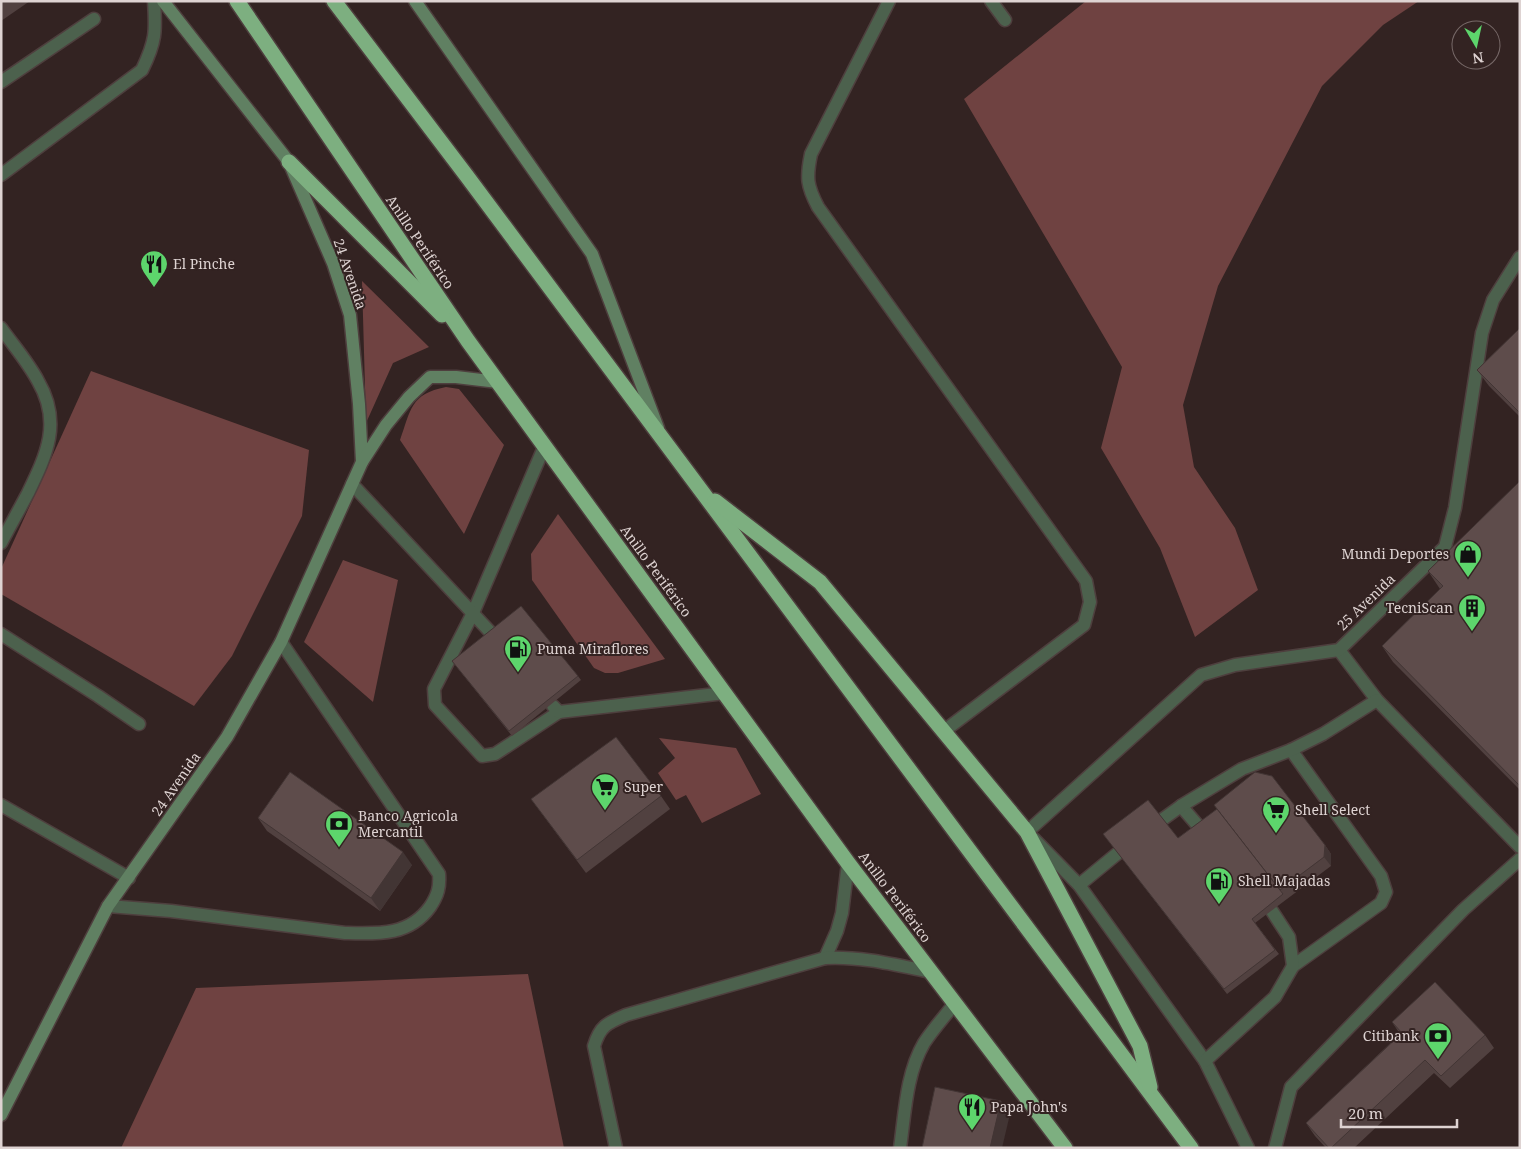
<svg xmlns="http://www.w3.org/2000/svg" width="1521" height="1149" font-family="'Noto Serif',serif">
	<rect width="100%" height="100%" fill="#332322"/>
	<g fill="#6f4241">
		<polygon points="1086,1 1419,1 1383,25 1322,86 1218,286 1183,405 1194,467 1235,528 1258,590 1195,637 1160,548 1101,448 1122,367 964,99"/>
		<polygon points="362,281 429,347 393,363 366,423"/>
		<polygon points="91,371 309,450 302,516 232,656 194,706 1,594 1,569"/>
		<path d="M446,387L459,389L504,445L464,534L400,440C411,410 410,394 446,387Z"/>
		<polygon points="558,514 665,659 618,673 605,673 594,668 532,580 531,554"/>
		<polygon points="343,560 398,580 373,702 304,642"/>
		<polygon points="659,738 736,748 761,794 702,823 686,795 676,800 658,773 675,758"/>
		<polygon points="528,974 564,1148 121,1148 196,988"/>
	</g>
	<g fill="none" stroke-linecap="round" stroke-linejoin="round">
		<g stroke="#4e3f3e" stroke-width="15">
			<g id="lane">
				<polyline points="1,82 94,19"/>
				<path d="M1,175L142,70C156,41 156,32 154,1"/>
				<path d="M1,328C13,345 28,362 38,381C62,422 47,454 28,493C19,510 10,526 1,543"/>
				<polyline points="545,445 473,613 434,689 435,705 482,756 495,754 559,712"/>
				<polyline points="352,484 493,635"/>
				<polyline points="1,634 98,696 139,724"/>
				<polyline points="1339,650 1377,700 1520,847"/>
				<polyline points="553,706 559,712 725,693"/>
				<polyline points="1291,750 1381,876 1386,892 1381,903 1293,966"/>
				<polyline points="1,805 129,878"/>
				<polyline points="1181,806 1200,828"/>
				<polyline points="1163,819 1181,806 1242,769 1291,750 1323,734 1377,700"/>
				<polyline points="1034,839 1079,885 1205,1061 1248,1148"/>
				<polyline points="1079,885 1118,853"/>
				<path d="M108,906L171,911L345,933C378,934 409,936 430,907C438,895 440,887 439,874L281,642"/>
				<polyline points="825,958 837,931 842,913 848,863"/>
				<polyline points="1205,1061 1275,997 1293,966 1289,937 1272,911"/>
				<path d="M616,1148L594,1046C600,1026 607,1023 626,1015L825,958C861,956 896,965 931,972"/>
				<path d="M900,1148C905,1113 906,1074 924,1043C933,1029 945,1016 955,1003"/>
				<polyline points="1275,1148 1291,1087 1463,910 1520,859"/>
			</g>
		</g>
		<g stroke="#4e3f3e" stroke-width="15">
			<g id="street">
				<path d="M889,1L811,154C806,178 807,186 818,207L1086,581L1090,602L1084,625L944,731"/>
				<polyline points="991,1 1005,20"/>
				<polyline points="1027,832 1201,675 1235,665 1339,650 1445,547 1455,508 1482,333 1493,300 1520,257"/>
			</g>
		</g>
		<g stroke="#4e3f3e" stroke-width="15">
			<g id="secondary">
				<polyline points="163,1 289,162 333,263 350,315 359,404 362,462"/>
				<polyline points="415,1 592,254 658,428"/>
				<polyline points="1,1115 108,906 227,737 281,642 362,462 386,425 409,397 430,377 456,377 498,382"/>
			</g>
		</g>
		<g stroke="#4e3f3e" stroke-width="18">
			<g id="highway">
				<polyline points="237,1 468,341 848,863 1065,1148"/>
				<polyline points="334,1 466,175 1191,1148"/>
				<polyline points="289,162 442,315"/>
				<polyline points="715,501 820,582 1027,832 1140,1046 1150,1087"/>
			</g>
		</g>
		<use href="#lane" stroke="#4c614d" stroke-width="12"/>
		<use href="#street" stroke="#4c614d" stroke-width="12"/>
		<use href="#secondary" stroke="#608062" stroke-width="12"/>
		<use href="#highway" stroke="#7daf80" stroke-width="15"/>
	</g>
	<g fill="#514140">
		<polygon points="1,1 30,1 1,21"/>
		<polygon points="1520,328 1520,417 1489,386 1477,370"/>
		<polygon points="1520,481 1520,790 1393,662 1382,646 1440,589 1428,571"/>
		<polygon points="452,661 578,676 581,680 512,736"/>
		<polygon points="661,796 670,809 586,873 531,799"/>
		<polygon points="1217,809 1325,845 1331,854 1331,866 1255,923 1279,954 1227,994 1107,839 1178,838"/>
		<polygon points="258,818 412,865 380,911 267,831"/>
		<polygon points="1392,1022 1485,1035 1494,1048 1450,1088 1434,1073 1354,1148 1326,1148 1315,1136 1306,1123 1400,1034"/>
	</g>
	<g fill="#423534">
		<polygon points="1325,845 1331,854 1331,866 1324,857"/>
		<polygon points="403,852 412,865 380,911 371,898"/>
		<polygon points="1001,1101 1010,1114 1002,1148 990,1148"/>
	</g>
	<g fill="#5e4c4b" stroke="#423534">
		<polygon points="1520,328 1520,413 1477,370"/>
		<polygon points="1520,481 1520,786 1382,646 1443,586 1428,571"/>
		<polygon points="521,606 578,676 509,731 452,661"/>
		<polygon points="616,737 661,796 577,860 531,799"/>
		<polygon points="290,772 403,852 371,898 258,818"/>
		<polygon points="1255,772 1272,776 1325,845 1324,857 1280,890 1214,805"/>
		<polygon points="1148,800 1178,838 1217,809 1283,894 1252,919 1275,950 1224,989 1103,834"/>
		<polygon points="1435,982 1485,1035 1441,1076 1425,1060 1331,1148 1329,1148 1306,1123 1402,1033 1392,1022"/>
		<polygon points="935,1087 1001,1101 990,1148 922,1148"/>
	</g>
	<defs>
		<g id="restaurant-pin" transform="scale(1.4375)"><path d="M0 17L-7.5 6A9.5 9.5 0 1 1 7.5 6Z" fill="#5dd56c" stroke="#332322"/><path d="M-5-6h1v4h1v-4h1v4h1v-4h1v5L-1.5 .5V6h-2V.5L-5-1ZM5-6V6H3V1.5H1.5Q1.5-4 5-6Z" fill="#111"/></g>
		<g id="shop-pin" transform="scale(1.4375)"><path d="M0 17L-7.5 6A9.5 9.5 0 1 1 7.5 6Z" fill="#5dd56c" stroke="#332322"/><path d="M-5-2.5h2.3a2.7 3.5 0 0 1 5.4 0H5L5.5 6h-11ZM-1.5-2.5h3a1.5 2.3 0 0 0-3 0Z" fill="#111"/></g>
		<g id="building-pin" transform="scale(1.4375)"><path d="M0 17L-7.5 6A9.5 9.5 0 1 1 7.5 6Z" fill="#5dd56c" stroke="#332322"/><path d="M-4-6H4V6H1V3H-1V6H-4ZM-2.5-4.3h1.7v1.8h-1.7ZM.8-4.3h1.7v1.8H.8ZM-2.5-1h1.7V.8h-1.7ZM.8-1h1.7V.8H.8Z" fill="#111"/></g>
		<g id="fuel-pin" transform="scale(1.4375)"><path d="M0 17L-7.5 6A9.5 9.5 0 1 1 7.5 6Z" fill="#5dd56c" stroke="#332322"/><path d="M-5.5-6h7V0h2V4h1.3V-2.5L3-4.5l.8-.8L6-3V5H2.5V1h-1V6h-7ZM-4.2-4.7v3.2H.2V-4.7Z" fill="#111"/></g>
		<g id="supermarket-pin" transform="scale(1.4375)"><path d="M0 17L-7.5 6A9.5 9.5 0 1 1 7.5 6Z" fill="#5dd56c" stroke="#332322"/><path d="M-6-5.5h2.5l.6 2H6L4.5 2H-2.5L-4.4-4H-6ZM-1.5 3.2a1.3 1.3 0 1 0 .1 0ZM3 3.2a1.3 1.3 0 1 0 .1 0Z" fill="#111"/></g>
		<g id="bank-pin" transform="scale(1.4375)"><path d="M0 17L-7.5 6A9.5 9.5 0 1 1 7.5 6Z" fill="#5dd56c" stroke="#332322"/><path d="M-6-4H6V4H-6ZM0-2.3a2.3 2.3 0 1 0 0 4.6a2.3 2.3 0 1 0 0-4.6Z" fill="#111"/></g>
	</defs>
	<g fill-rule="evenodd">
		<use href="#restaurant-pin" x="154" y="264"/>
		<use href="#shop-pin" x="1468" y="554"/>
		<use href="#building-pin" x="1472" y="608"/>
		<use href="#fuel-pin" x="518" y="649"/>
		<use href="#supermarket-pin" x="605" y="787"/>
		<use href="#supermarket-pin" x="1276" y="810"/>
		<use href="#bank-pin" x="339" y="824"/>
		<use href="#fuel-pin" x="1219" y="881"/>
		<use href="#bank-pin" x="1438" y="1036"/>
		<use href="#restaurant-pin" x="972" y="1107"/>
	</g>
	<g text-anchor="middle" stroke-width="4" stroke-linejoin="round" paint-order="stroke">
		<g font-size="14" fill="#ded3d2" stroke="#332322">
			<text transform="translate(420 242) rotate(56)" y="5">Anillo Periférico</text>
			<text transform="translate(350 274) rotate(71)" y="5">24 Avenida</text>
			<text transform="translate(656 571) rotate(54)" y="5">Anillo Periférico</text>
			<text transform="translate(1366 602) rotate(-44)" y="5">25 Avenida</text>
			<text transform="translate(176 784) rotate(-55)" y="5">24 Avenida</text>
			<text transform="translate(895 897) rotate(53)" y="5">Anillo Periférico</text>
		</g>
		<g font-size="14" fill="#ded3d2" stroke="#332322" text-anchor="start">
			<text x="173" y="269">El Pinche</text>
			<text x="1449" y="559" text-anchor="end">Mundi Deportes</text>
			<text x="1453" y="613" text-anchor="end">TecniScan</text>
			<text x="537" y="654">Puma Miraflores</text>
			<text x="624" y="792">Super</text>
			<text x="1295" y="815">Shell Select</text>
			<text x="358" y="821">Banco Agricola<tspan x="358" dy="16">Mercantil</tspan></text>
			<text x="1238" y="886">Shell Majadas</text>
			<text x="1419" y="1041" text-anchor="end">Citibank</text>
			<text x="991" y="1112">Papa John's</text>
		</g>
	</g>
	<rect width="1521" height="1149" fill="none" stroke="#ded3d2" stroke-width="5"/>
	<g transform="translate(1476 45) rotate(171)"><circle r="24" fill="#332322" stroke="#776968"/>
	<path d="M0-4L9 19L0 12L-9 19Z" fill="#5dd56c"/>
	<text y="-8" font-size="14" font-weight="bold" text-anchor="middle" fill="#ded3d2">N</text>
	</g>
	<path d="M1341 1119v8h116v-8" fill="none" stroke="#ded3d2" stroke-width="2.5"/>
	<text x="1348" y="1119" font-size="15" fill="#ded3d2" stroke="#332322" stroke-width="4" paint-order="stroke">20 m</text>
</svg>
